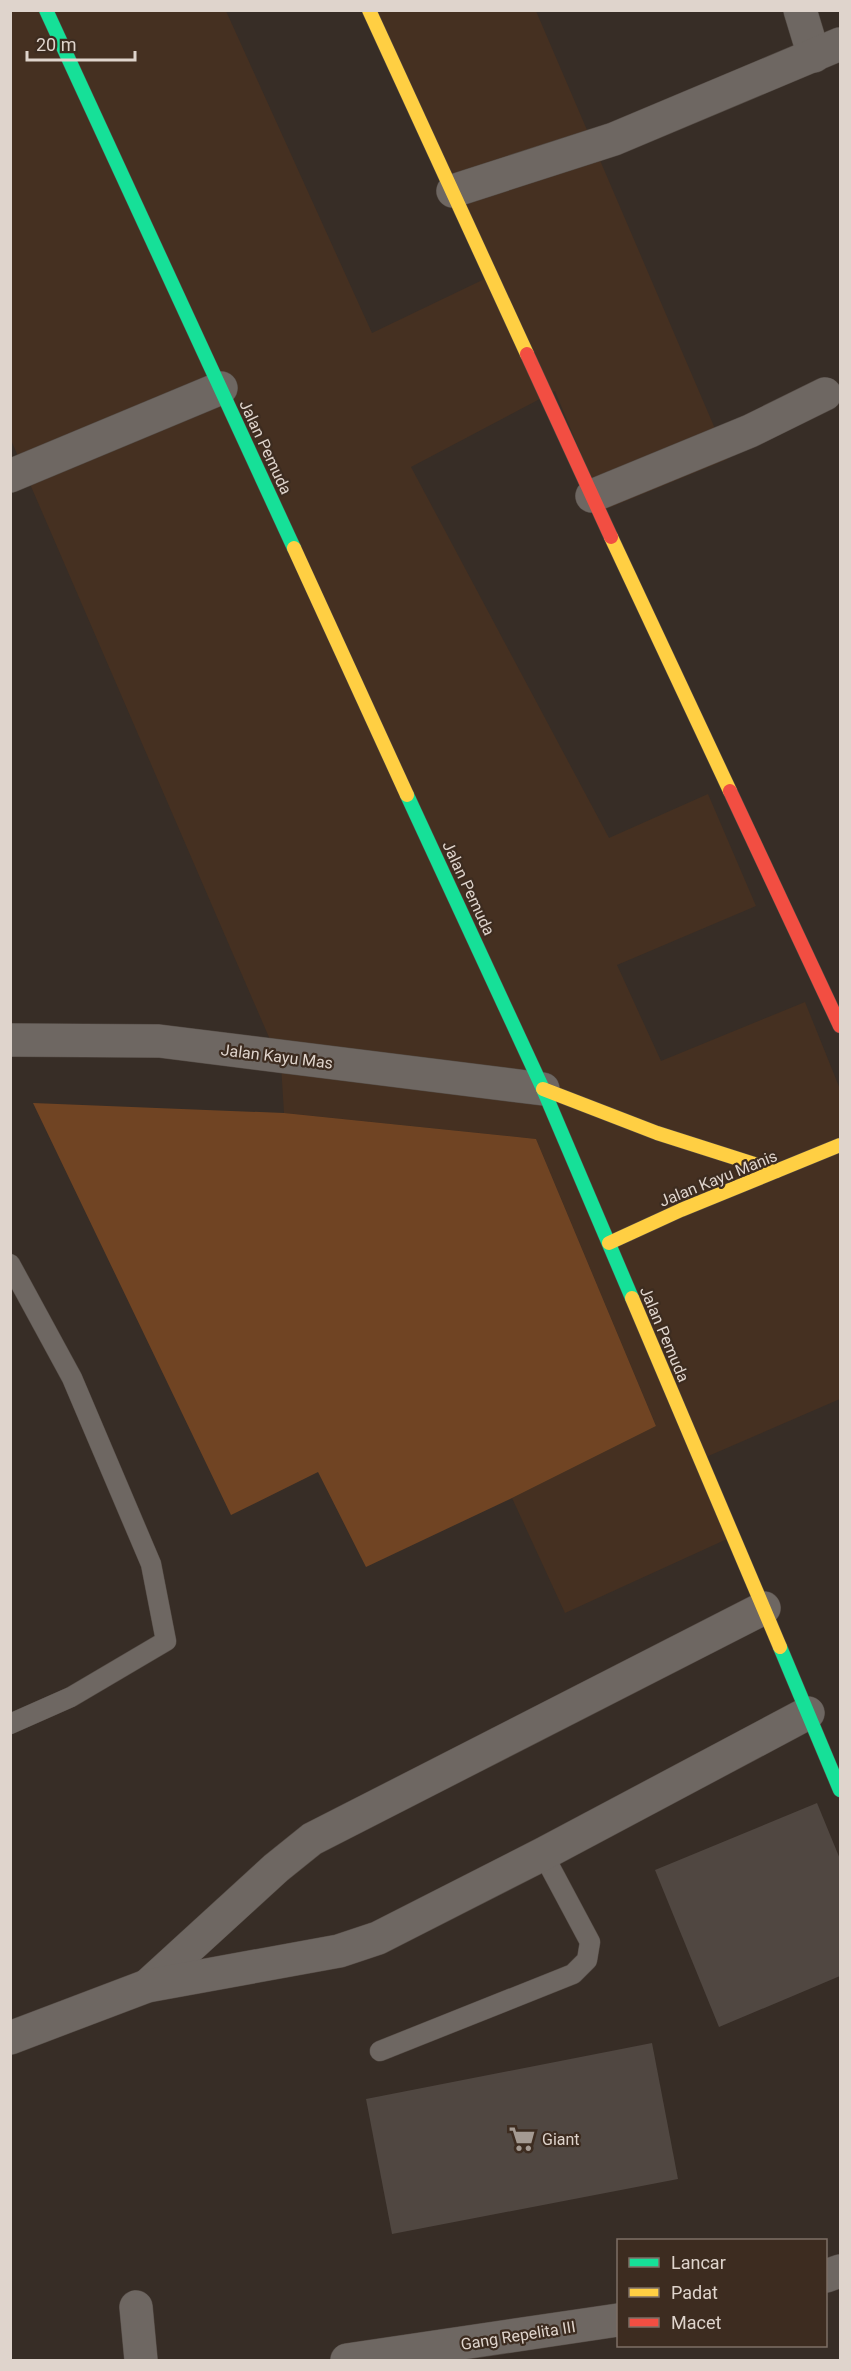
<svg xmlns="http://www.w3.org/2000/svg" width="851" height="2371" font-family="Roboto,sans-serif">
	<rect width="100%" height="100%" fill="#372d26"/>
	<polygon fill="#453021" points="10,11 226,11 372,333 497,273 377,11 536,11 728,459 604,510 555,391 411,467 609,838 708,794 756,906 617,965 661,1061 805,1002 840,1089 840,1399 706,1457 738,1534 565,1613 512,1498 656,1426 536,1139 284,1113 281,1065 11,440"/>
	<polygon fill="#704423" points="33,1103 284,1113 536,1139 656,1426 512,1498 366,1567 318,1472 231,1515"/>
	<g fill="#504741">
		<polygon points="817,1803 840,1859 840,1976 719,2027 655,1870"/>
		<polygon points="652,2043 678,2179 392,2234 366,2099"/>
	</g>
	<g fill="none" stroke-linecap="round" stroke-linejoin="round">
		<g stroke="#544b45" stroke-width="21">
			<g id="lane">
				<polyline points="10,1264 72,1378 151,1564 166,1641 71,1697 10,1724"/>
				<polyline points="380,2051 573,1974 587,1960 590,1942 543,1854"/>
			</g>
		</g>
		<g stroke="#544b45" stroke-width="34">
			<g id="street">
				<polyline points="800,10 814,56"/>
				<polyline points="453,191 614,139 840,44"/>
				<polyline points="10,476 221,388"/>
				<polyline points="592,496 750,431 825,394"/>
				<polyline points="10,1040 159,1041 543,1089"/>
				<polyline points="147,1986 276,1868 312,1839 764,1608"/>
				<polyline points="10,2038 147,1986 339,1951 378,1938 543,1854 808,1713"/>
				<polyline points="826,2276 840,2271"/>
				<polyline points="136,2307 141,2360"/>
				<polyline points="347,2360 618,2320"/>
			</g>
		</g>
		<g stroke="#544b45" stroke-width="15">
			<g id="fast">
				<polyline points="46,10 294,548"/>
				<polyline points="407,795 543,1089 632,1298"/>
				<polyline points="780,1647 840,1790"/>
			</g>
		</g>
		<g stroke="#544b45" stroke-width="15">
			<g id="slow">
				<polyline points="369,10 527,354"/>
				<polyline points="611,537 730,791"/>
				<polyline points="294,548 407,795"/>
				<polyline points="543,1089 657,1133 776,1171"/>
				<polyline points="609,1243 681,1210 840,1145"/>
				<polyline points="632,1298 780,1647"/>
			</g>
		</g>
		<g stroke="#544b45" stroke-width="15">
			<g id="jam">
				<polyline points="527,354 611,537"/>
				<polyline points="730,791 840,1026"/>
			</g>
		</g>
		<use href="#lane" stroke="#6e6762" stroke-width="20"/>
		<use href="#street" stroke="#6e6762" stroke-width="33"/>
		<use href="#fast" stroke="#16e098" stroke-width="14"/>
		<use href="#slow" stroke="#ffcf43" stroke-width="14"/>
		<use href="#jam" stroke="#f24e42" stroke-width="14"/>
	</g>
	<defs>
		<g id="supermarket-bare" transform="scale(2.07)"><path d="M-6-5.5h2.5l.6 2H6L4.5 2H-2.5L-4.4-4H-6ZM-1.5 3.2a1.3 1.3 0 1 0 .1 0ZM3 3.2a1.3 1.3 0 1 0 .1 0Z" fill="#a49a92" stroke="#3d2c20" stroke-width="2.5" paint-order="stroke"/></g>
	</defs>
	<g fill-rule="evenodd">
		<use href="#supermarket-bare" x="522" y="2139"/>
	</g>
	<g text-anchor="middle" stroke-width="4.5" stroke-linejoin="round" paint-order="stroke">
		<g font-size="16" fill="#dfd4cc" stroke="#3d2c20">
			<text transform="translate(266 447) rotate(65)" y="6">Jalan Pemuda</text>
			<text transform="translate(469 888) rotate(65)" y="6">Jalan Pemuda</text>
			<text transform="translate(277 1056) rotate(7)" y="6">Jalan Kayu Mas</text>
			<text transform="translate(718 1178) rotate(-22)" y="6">Jalan Kayu Manis</text>
			<text transform="translate(665 1334) rotate(67)" y="6">Jalan Pemuda</text>
			<text transform="translate(518 2335) rotate(-9)" y="6">Gang Repelita III</text>
		</g>
		<g font-size="16" fill="#dfd4cc" stroke="#3d2c20" text-anchor="start">
			<text x="542" y="2145">Giant</text>
		</g>
	</g>
	<rect width="851" height="2371" fill="none" stroke="#dfd4cc" stroke-width="24"/>
	<rect x="617" y="2239" width="210" height="108" fill="#3d2c20" stroke="#7e6f65" stroke-width="1.5"/>
	<rect x="629" y="2258" width="30" height="9" fill="#16e098" stroke="#7e6f65" stroke-width="1.5"/>
	<text x="671" y="2269" font-size="18" fill="#dfd4cc">Lancar</text>
	<rect x="629" y="2288" width="30" height="9" fill="#ffcf43" stroke="#7e6f65" stroke-width="1.5"/>
	<text x="671" y="2299" font-size="18" fill="#dfd4cc">Padat</text>
	<rect x="629" y="2318" width="30" height="9" fill="#f24e42" stroke="#7e6f65" stroke-width="1.5"/>
	<text x="671" y="2329" font-size="18" fill="#dfd4cc">Macet</text>
	<path d="M27 51v9h108v-9" fill="none" stroke="#dfd4cc" stroke-width="3"/>
	<text x="36" y="51" font-size="18" fill="#dfd4cc" stroke="#3d2c20" stroke-width="4.5" paint-order="stroke">20 m</text>
</svg>
